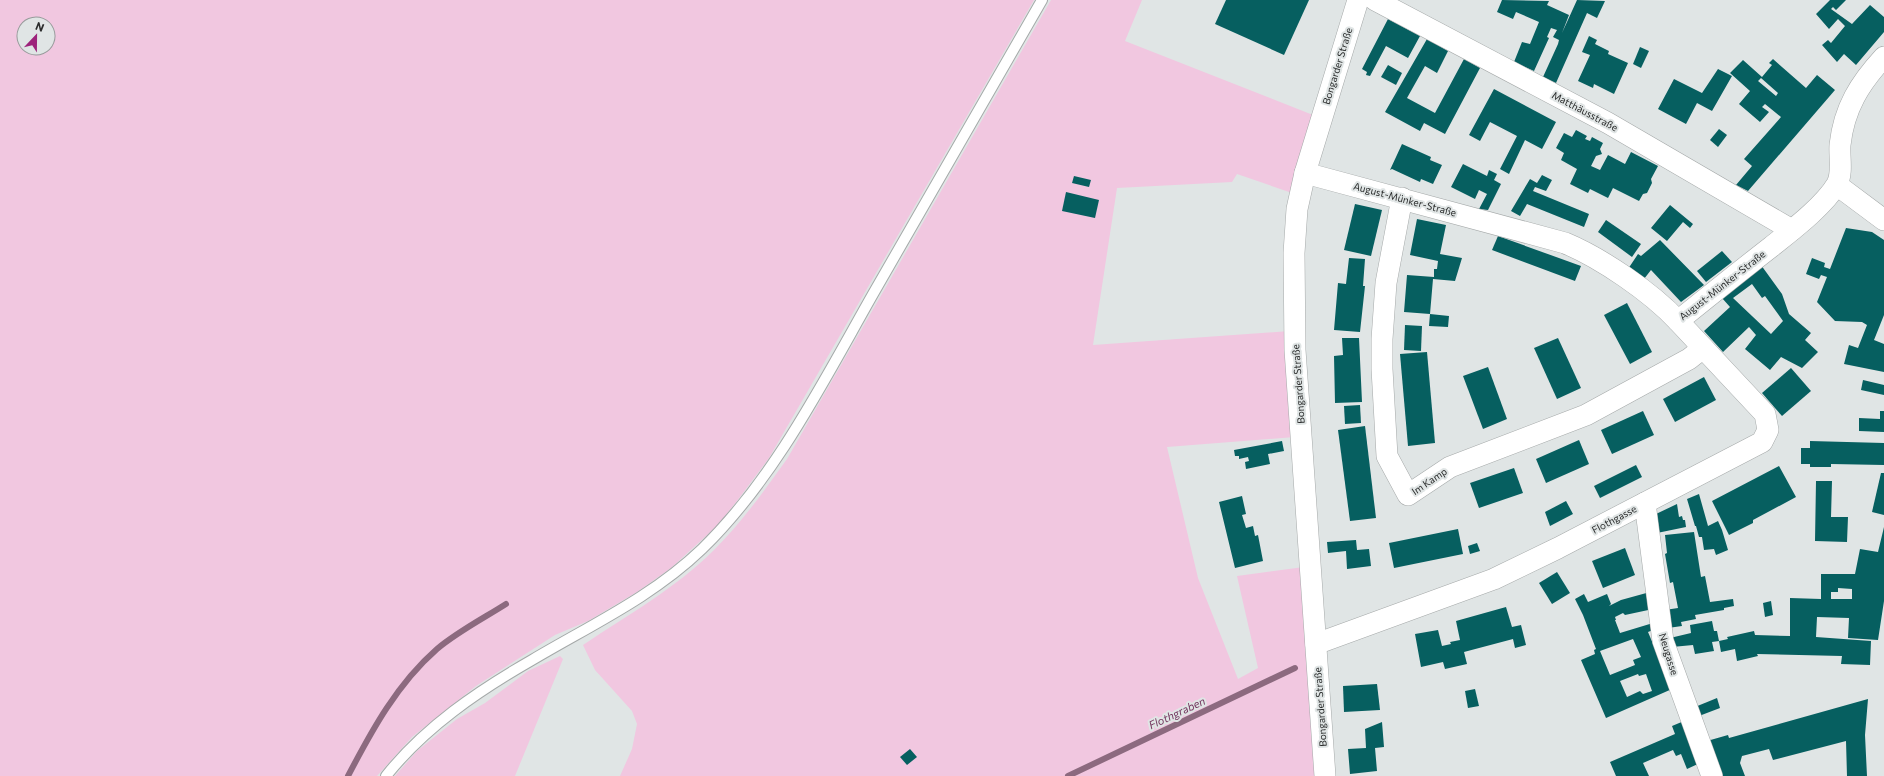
<svg xmlns="http://www.w3.org/2000/svg" width="1884" height="776" font-family="Commissioner,sans-serif">
	<rect width="100%" height="100%" fill="#e0e5e5"/>
	<g fill="#f1c7e0" fill-rule="evenodd">
		<path d="M0,0H1034L769,458L737,501L717,526L671,568L637,592L588,621L555,635L476,686L412,737L377,776H0ZM24,24H48V48H24Z"/>
		<path d="M1051,0H1142L1125,41L1313,115L1292,193L1237,174L1232,182L1117,188L1093,345L1290,331L1295,437L1167,447L1198,578L1238,679L1258,668L1237,576L1304,567L1319,776H620L632,749L637,724L632,711L595,670L583,645C628,615 676,588 714,550C742,522 764,491 787,459Z"/>
		<polygon points="560,656 563,659 515,776 395,776 417,751 457,719 485,703 528,671"/>
	</g>
	<g fill="none" stroke-linecap="round" stroke-linejoin="round">
		<g stroke="#8c6a7f" stroke-width="6">
			<path d="M348,776C372,730 397,684 437,649C457,632 484,618 506,604"/>
			<polyline points="1068,776 1295,668"/>
		</g>
	</g>
	<g fill="#065f60" fill-rule="evenodd">
		<polygon points="1226,0 1309,0 1284,55 1215,24"/>
		<polygon points="1502,0 1549,1 1547,5 1569,15 1562,33 1577,0 1605,1 1597,18 1587,13 1556,83 1543,77 1558,44 1559,40 1553,37 1557,30 1551,28 1547,37 1549,38 1534,71 1514,62 1522,42 1530,44 1539,22 1516,12 1513,19 1497,12"/>
		<polygon points="1830,0 1846,0 1836,10 1833,7 1831,9 1852,24 1870,5 1884,17 1884,32 1856,65 1844,54 1837,62 1822,45 1828,40 1831,43 1845,26 1838,19 1829,29 1816,14"/>
		<polygon points="1388,19 1420,36 1408,58 1386,46 1370,76 1366,75 1367,72 1362,69"/>
		<polygon points="1589,36 1597,40 1595,44 1609,51 1608,54 1628,63 1614,94 1594,84 1593,88 1578,81 1590,55 1582,52"/>
		<polygon points="1427,39 1448,51 1437,73 1425,66 1407,98 1435,113 1464,59 1480,68 1445,134 1424,123 1420,131 1385,112"/>
		<polygon points="1640,47 1649,51 1641,68 1633,64"/>
		<path d="M1773,59L1806,88L1817,75L1835,90L1748,191L1736,185L1752,166L1744,159L1781,117L1765,104L1762,107L1769,112L1760,122L1739,104L1750,91L1730,73L1743,60L1762,77L1772,65L1769,63ZM1761,78L1778,93L1776,96L1758,81Z"/>
		<polygon points="1388,65 1402,73 1396,85 1381,77"/>
		<polygon points="1718,69 1732,76 1712,111 1697,103 1686,124 1658,109 1674,79 1702,93"/>
		<polygon points="1494,89 1556,122 1542,149 1525,140 1509,174 1500,169 1517,136 1490,122 1480,141 1469,135"/>
		<polygon points="1719,129 1727,135 1718,147 1710,140"/>
		<polygon points="1576,130 1587,136 1585,139 1590,141 1592,137 1603,143 1600,149 1602,154 1596,156 1591,166 1600,170 1608,155 1625,164 1631,152 1658,166 1651,179 1652,183 1647,193 1643,194 1639,201 1613,188 1608,198 1590,189 1588,193 1570,184 1577,169 1561,160 1564,153 1556,148 1564,133 1572,137"/>
		<polygon points="1402,144 1431,157 1430,160 1442,165 1433,184 1421,179 1420,182 1392,169 1390,170"/>
		<polygon points="1463,164 1487,176 1489,170 1497,174 1494,180 1501,184 1488,210 1479,209 1487,194 1479,190 1475,199 1451,187"/>
		<polygon points="1542,175 1552,180 1546,191 1535,187 1533,191 1589,214 1584,227 1527,204 1520,216 1511,211 1530,179 1537,183"/>
		<polygon points="1074,176 1091,180 1089,187 1072,183"/>
		<polygon points="1066,192 1099,200 1095,218 1062,211"/>
		<polygon points="1355,204 1382,210 1371,256 1344,250"/>
		<polygon points="1670,205 1693,224 1690,228 1683,222 1667,241 1651,228"/>
		<polygon points="1417,219 1446,225 1440,254 1462,258 1455,281 1433,279 1430,314 1449,316 1448,327 1429,326 1430,314 1404,312 1407,275 1434,277 1434,269 1437,269 1438,261 1410,255"/>
		<polygon points="1606,220 1641,244 1632,257 1598,232"/>
		<polygon points="1846,228 1872,232 1884,240 1884,315 1874,340 1884,344 1884,372 1844,364 1849,345 1858,348 1867,325 1862,322 1835,321 1817,302 1827,277 1821,275 1819,279 1806,274 1812,258 1825,263 1824,267 1830,269"/>
		<polygon points="1498,236 1581,266 1575,281 1492,250"/>
		<polygon points="1660,240 1704,285 1681,302 1651,270 1644,279 1628,269 1638,254 1641,256"/>
		<polygon points="1722,251 1732,262 1706,282 1697,271"/>
		<polygon points="1349,258 1365,259 1363,286 1365,286 1360,332 1334,330 1338,283 1346,284"/>
		<path d="M1761,265L1782,294L1789,314L1811,333L1805,340L1818,352L1802,368L1781,357L1770,370L1745,349L1756,335L1749,327L1723,352L1704,331L1730,307L1722,298ZM1752,284L1762,298L1765,296L1783,321L1771,334L1733,298Z"/>
		<polygon points="1627,303 1652,352 1630,364 1604,315"/>
		<polygon points="1405,325 1422,326 1421,351 1404,350"/>
		<polygon points="1342,338 1359,338 1362,402 1335,403 1334,356 1343,355"/>
		<polygon points="1558,338 1581,388 1557,399 1534,348"/>
		<polygon points="1427,352 1435,443 1408,446 1400,354"/>
		<polygon points="1488,367 1507,419 1483,429 1463,376"/>
		<polygon points="1791,368 1811,391 1782,416 1762,393"/>
		<polygon points="1704,377 1716,400 1675,422 1663,399"/>
		<polygon points="1863,380 1884,385 1884,395 1861,390"/>
		<polygon points="1360,405 1361,423 1345,424 1344,406"/>
		<polygon points="1643,411 1654,435 1612,454 1601,430"/>
		<polygon points="1880,411 1884,411 1884,432 1859,431 1859,418 1880,419"/>
		<polygon points="1365,426 1376,518 1350,521 1338,430"/>
		<polygon points="1579,440 1589,464 1546,483 1536,459"/>
		<polygon points="1282,441 1284,451 1268,454 1270,464 1246,469 1245,462 1249,461 1248,457 1239,459 1239,456 1235,456 1234,450"/>
		<polygon points="1810,441 1884,443 1884,465 1831,464 1831,467 1810,467 1810,464 1801,464 1801,448 1810,448"/>
		<polygon points="1636,465 1642,477 1600,498 1594,486"/>
		<polygon points="1779,466 1796,497 1753,520 1753,523 1729,535 1712,501"/>
		<polygon points="1514,468 1523,493 1479,508 1470,483"/>
		<polygon points="1881,473 1884,473 1884,515 1872,512"/>
		<polygon points="1816,481 1832,481 1831,517 1848,517 1847,542 1815,541"/>
		<polygon points="1699,494 1708,526 1718,521 1722,530 1728,550 1716,555 1714,549 1704,550 1702,537 1699,537 1696,526 1695,526 1687,499"/>
		<polygon points="1242,496 1246,514 1242,515 1246,528 1253,526 1255,536 1258,535 1263,561 1235,568 1219,502"/>
		<polygon points="1566,501 1573,514 1550,526 1545,512"/>
		<polygon points="1677,504 1679,517 1682,516 1683,520 1685,520 1686,527 1657,533 1656,514"/>
		<path d="M1884,527V601L1878,640L1848,638L1849,618L1817,617L1816,637L1871,641L1870,665L1841,664L1842,656L1757,654L1758,656L1737,661L1735,649L1721,652L1719,641L1728,639L1727,637L1754,631L1755,635L1790,636V598L1821,599V574H1855L1860,549L1878,552ZM1838,588L1852,589V599H1831V592H1838Z"/>
		<polygon points="1458,529 1463,554 1394,568 1389,543"/>
		<polygon points="1694,532 1701,577 1705,576 1710,602 1733,599 1734,606 1724,608 1724,610 1695,615 1696,619 1681,622 1682,626 1668,628 1665,610 1678,608 1673,582 1670,583 1665,554 1667,553 1665,535"/>
		<polygon points="1356,540 1357,550 1369,549 1371,566 1347,569 1346,551 1328,553 1327,542"/>
		<polygon points="1477,543 1480,551 1470,554 1468,546"/>
		<polygon points="1625,548 1635,575 1603,588 1592,561"/>
		<polygon points="1557,572 1570,593 1552,604 1539,583"/>
		<path d="M1650,592L1653,609L1625,615L1623,613L1615,617L1616,620H1615L1620,633L1653,623V630L1648,632L1672,689L1606,718L1581,660L1595,654L1594,650L1596,649L1583,615L1575,599L1584,594L1588,602L1607,594L1611,604L1609,606L1621,600ZM1633,639L1641,657L1633,660L1635,665L1610,675L1600,651ZM1638,674L1639,676L1646,674L1652,691L1643,694L1640,691L1627,697L1620,681Z"/>
		<polygon points="1771,601 1773,615 1765,617 1763,603"/>
		<polygon points="1506,607 1512,627 1521,625 1526,645 1515,648 1513,639 1464,652 1467,664 1445,669 1443,662 1421,667 1415,634 1438,630 1442,646 1451,644 1450,642 1460,640 1456,621"/>
		<polygon points="1712,621 1714,631 1717,631 1719,641 1712,642 1714,651 1695,654 1693,645 1672,647 1670,638 1691,633 1690,625"/>
		<polygon points="1377,684 1380,710 1344,712 1343,686"/>
		<polygon points="1475,689 1479,706 1468,708 1465,691"/>
		<polygon points="1717,698 1720,708 1699,716 1695,707"/>
		<polygon points="1868,699 1865,735 1867,776 1847,776 1846,741 1773,760 1769,749 1742,756 1740,763 1745,776 1720,776 1707,741 1728,735 1729,738"/>
		<polygon points="1684,721 1700,763 1687,769 1681,754 1676,756 1673,750 1643,763 1649,776 1616,776 1610,762 1675,734 1672,726"/>
		<polygon points="1382,722 1384,747 1375,748 1377,771 1350,774 1348,749 1366,748 1365,729"/>
		<polygon points="910,749 917,757 907,765 900,757"/>
	</g>
	<g fill="none" stroke-linecap="round" stroke-linejoin="round">
		<g stroke="#a5a9a9" stroke-width="12">
			<path id="lane" d="M386,776C425,727 478,691 532,660C591,625 652,597 702,549C775,478 823,382 873,294C929,196 986,98 1042,0"/>
		</g>
		<g stroke="#a5a9a9" stroke-width="22">
			<g id="street">
				<polyline points="1375,0 1608,123 1792,230"/>
				<path d="M1305,173L1565,243C1601,258 1651,292 1678,321C1709,296 1740,271 1771,247C1791,231 1824,206 1837,184C1843,173 1839,156 1840,145C1844,108 1860,83 1884,57"/>
				<polyline points="1837,185 1884,220"/>
				<polyline points="1402,198 1386,283 1382,339 1382,369 1387,456 1408,495 1450,467 1586,415 1689,359 1703,348"/>
				<polyline points="1645,503 1663,641 1712,776"/>
				<polyline points="1316,644 1494,579 1558,548 1762,442 1768,430 1765,414 1678,321"/>
				<polyline points="1325,776 1295,350 1294,253 1297,209 1305,173 1358,0"/>
			</g>
		</g>
		<use href="#lane" stroke="#fff" stroke-width="10"/>
		<use href="#street" stroke="#fff" stroke-width="21"/>
	</g>
	<g text-anchor="middle" stroke-width="4" stroke-linejoin="round" paint-order="stroke">
		<g font-size="10" fill="#2a2c2c" stroke="#e0e5e5">
			<text transform="translate(1337 66) rotate(-73)" y="4">Bongarder Straße</text>
			<text transform="translate(1585 111) rotate(28)" y="4">Matthäusstraße</text>
			<text transform="translate(1405 199) rotate(15)" y="4">August-Münker-Straße</text>
			<text transform="translate(1722 285) rotate(-38)" y="4">August-Münker-Straße</text>
			<text transform="translate(1298 384) rotate(-94)" y="4">Bongarder Straße</text>
			<text transform="translate(1429 481) rotate(-34)" y="4">Im Kamp</text>
			<text transform="translate(1614 519) rotate(-28)" y="4">Flothgasse</text>
			<text transform="translate(1669 654) rotate(73)" y="4">Neugasse</text>
			<text transform="translate(1320 707) rotate(-94)" y="4">Bongarder Straße</text>
		</g>
		<g font-size="11" font-style="italic" fill="#73355e" stroke="#e0e5e5">
			<text transform="translate(1177 713) rotate(-25)" y="4">Flothgraben</text>
		</g>
	</g>
	<g transform="translate(36 36) rotate(22)"><circle r="19" fill="#e0e5e5" stroke="#979b9b"/>
	<path d="M0-3L7 15L0 10L-7 15Z" fill="#9d237b"/>
	<text y="-6" font-size="11" font-weight="bold" text-anchor="middle" fill="#2a2c2c">N</text>
	</g>
</svg>
